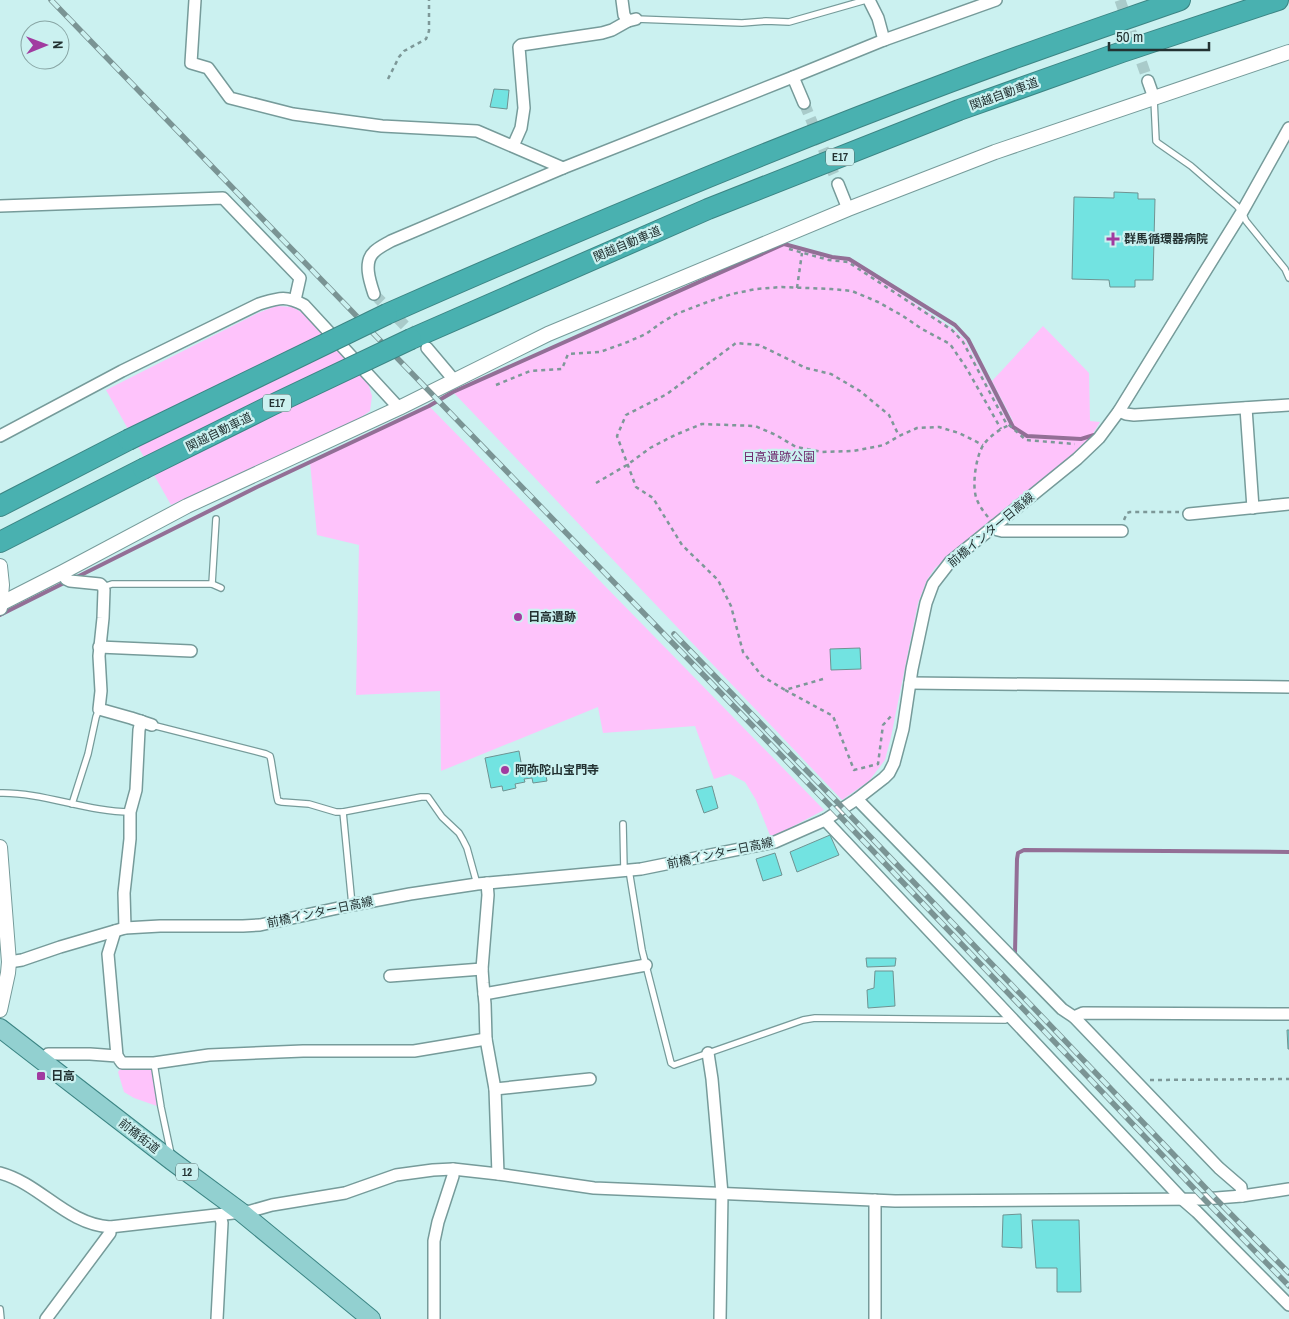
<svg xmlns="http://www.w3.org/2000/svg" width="1289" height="1319" font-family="'Archivo Narrow','Noto Sans JP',sans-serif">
	<rect width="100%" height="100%" fill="#cbf1f0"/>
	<g fill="#fec3fb">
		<polygon points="784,244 832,257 849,259 953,329 965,340 1009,424 1013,421 992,381 1043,326 1089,373 1090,421 1100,422 1088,442 935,568 927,580 918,603 891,737 885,760 869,781 842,800 453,392"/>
		<polygon points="276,306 293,307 307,316 368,383 372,396 370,411 360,418 171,505 106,390 258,313"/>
		<polygon points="429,406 824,810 771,838 756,800 745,782 730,774 714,779 695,726 603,733 598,707 441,771 440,691 356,695 359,545 317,535 310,462"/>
		<polygon points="150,1067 154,1071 157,1106 134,1098 124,1092 118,1072 121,1068"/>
	</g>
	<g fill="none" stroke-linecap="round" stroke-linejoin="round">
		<g stroke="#936f96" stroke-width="4">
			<polyline points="75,578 257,487 429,406 453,392 784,244 832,257 849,259 955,325 968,339 1013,427 1027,436 1081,439 1094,435"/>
			<polyline points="0,615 66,582"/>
			<polyline points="1015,953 1017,859 1018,853 1024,850 1289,852"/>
		</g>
	</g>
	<g fill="#72e3e1" stroke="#6f9392">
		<polygon points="494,89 509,90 507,109 490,107"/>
		<polygon points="1114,192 1138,193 1138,199 1155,199 1153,280 1135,280 1135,287 1110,287 1109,280 1072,279 1074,197 1114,198"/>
		<polygon points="860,648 861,669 831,670 830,649"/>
		<polygon points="519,751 523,773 531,772 530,768 544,766 547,781 533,783 532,778 524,779 525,782 515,784 516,788 503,791 502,786 491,788 485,758"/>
		<polygon points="712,786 718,808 704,813 696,790"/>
		<polygon points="830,835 839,855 797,872 790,852"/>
		<polygon points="775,853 782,875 763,881 756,859"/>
		<polygon points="866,958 896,958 895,966 867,967"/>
		<polygon points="875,971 893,971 895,1006 868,1008 867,990 874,988"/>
		<polygon points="1287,1030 1289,1030 1289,1049 1288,1049"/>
		<polygon points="1021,1214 1022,1248 1002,1247 1003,1215"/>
		<polygon points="1032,1220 1079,1220 1081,1292 1057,1292 1057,1268 1036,1268"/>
	</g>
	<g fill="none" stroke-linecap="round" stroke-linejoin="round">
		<g stroke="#a9cbca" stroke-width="11" stroke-dasharray="11 5.5" stroke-linecap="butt">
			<polyline points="1120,0 1148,81"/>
			<polyline points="804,103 838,184"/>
			<polyline points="374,294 419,340"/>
		</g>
		<g stroke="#769b9a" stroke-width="8">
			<g id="service">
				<polyline points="636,19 742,23 766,21 789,22 866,0"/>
				<polyline points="1154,99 1156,141 1158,143 1191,166 1237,206 1242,212 1246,221 1285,269 1289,278"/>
				<polyline points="212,584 216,519"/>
				<polyline points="103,587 112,584 212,584 221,588"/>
				<polyline points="152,725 266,754 270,756 271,760 277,797 278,801 282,802 309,804 336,812 343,812 421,797 428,797 442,817 459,833 463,840 467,848 477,884"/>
				<path d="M0,793C42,792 88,812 130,812"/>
				<polyline points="72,804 88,754 96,717 99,709"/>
				<polyline points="343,812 352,905"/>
				<polyline points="623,824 624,870"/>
				<polyline points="629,870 642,950 671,1063 674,1065 803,1020 815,1018 1005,1020 1012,1017"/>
				<polyline points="154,1063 161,1107 171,1154"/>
				<polyline points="0,1309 1,1319"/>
			</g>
		</g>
		<g stroke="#769b9a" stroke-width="14">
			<g id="minor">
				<polyline points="195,0 191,63 208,68 230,98 293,114 382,126 477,131 563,168"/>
				<polyline points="622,0 624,15 628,21"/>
				<polyline points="869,0 878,18 884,40"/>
				<polyline points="793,77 804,103"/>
				<polyline points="1148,81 1154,98"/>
				<polyline points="513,146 521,128 524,108 519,47 521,45 602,33 612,30 628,21 636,19"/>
				<polyline points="838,184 848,209"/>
				<polyline points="0,206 223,198 300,278 295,300"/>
				<path d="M374,294C370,282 363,262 374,252C379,247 386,244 391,241L563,168L793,77L884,40L996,0"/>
				<polyline points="427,348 454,380"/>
				<polyline points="1246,408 1253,508"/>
				<polyline points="1119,411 1126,414 1134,415 1289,405"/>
				<path d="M0,436L122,371L259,304C279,298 285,295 304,305L399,408"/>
				<polyline points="1189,514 1289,504"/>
				<polyline points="994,526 998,530 1002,531 1122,531"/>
				<polyline points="63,572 66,579 70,581 100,584 103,587 104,590 103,618 99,656 101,691 99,709 131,718 152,725"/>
				<polyline points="99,647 191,651"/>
				<polyline points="910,683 1289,687"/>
				<polyline points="857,799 1062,1009 1074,1017 1219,1168 1241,1187 1242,1196"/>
				<polyline points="825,820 1182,1199 1197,1212 1289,1305"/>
				<polyline points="487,883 488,895 482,969 483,983 485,1004 486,1039 495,1089 498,1174"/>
				<polyline points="125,928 124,893 130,839 130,812 136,790 139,730 141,721"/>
				<polyline points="115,931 108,954 117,1056"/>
				<polyline points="9,962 22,960 60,947 125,928 160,926 243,926 260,925 352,905 410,894 477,884 641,869 775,842 825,820 857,799 884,778 889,773 894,763 903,729 912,669 926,603 933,584 950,562 1077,459 1099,438 1119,411 1201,278 1242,212 1289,128"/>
				<polyline points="390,976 482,969"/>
				<polyline points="484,994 646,965"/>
				<polyline points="1074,1017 1083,1013 1289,1014"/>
				<polyline points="708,1053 712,1079 722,1194 720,1319"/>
				<polyline points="42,1061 48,1054 90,1054 117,1056 122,1063 154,1063 209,1055 303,1051 414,1051 486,1039"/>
				<polyline points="495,1089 590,1079"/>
				<path d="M0,1173C41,1184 66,1224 110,1227L251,1211L272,1205L345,1193L396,1175L433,1170L453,1169L498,1174L594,1188L895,1201L1204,1199L1242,1196L1289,1189"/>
				<polyline points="46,1319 110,1233 110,1227"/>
				<polyline points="217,1319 222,1223 220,1215"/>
				<polyline points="434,1319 434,1241 438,1222 453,1176 453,1169"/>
				<polyline points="875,1319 875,1200"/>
			</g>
		</g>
		<g stroke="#769b9a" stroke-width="16">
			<g id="tertiary">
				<polyline points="0,604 63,572 187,506 399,408 548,334 848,209 995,152 1289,52"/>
				<polyline points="0,608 2,585 0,566"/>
				<polyline points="0,847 9,962 8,973 0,1010"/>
			</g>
		</g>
		<g stroke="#3c8584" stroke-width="20">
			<polyline id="primary" points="0,1028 172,1161 241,1212 371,1319"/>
		</g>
		<g stroke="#3c8584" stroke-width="22">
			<g id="motorway">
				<path d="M387,314C573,232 760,153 950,82C1026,53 1103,27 1180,0"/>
				<polyline points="411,339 708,209 959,110 1122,52 1278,0"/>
				<polyline points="0,506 128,440"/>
				<polyline points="0,542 143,469"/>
			</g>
		</g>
		<g stroke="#7d9898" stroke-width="2.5" stroke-dasharray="4 4" stroke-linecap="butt">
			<polyline points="388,79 399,57 404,51 426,39 429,31 429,0"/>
			<polyline points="789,249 829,260 848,262 952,330 963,342 1006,423 1009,425 1026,440 1075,444"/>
			<polyline points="797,288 802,253"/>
			<polyline points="496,385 530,371 562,369 568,354 600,352 625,343 646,334 661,323 676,314 710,301 732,294 756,289 782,287 831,289 852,291 878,302 903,316 922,329 950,344 967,369 1001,429"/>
			<polyline points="596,483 627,465 650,448 675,435 702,424 755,426 776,435 796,447 822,452 853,451 884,445 899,436 917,428 939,427 959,433 983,445"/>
			<path d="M988,517C983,511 978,504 976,497C972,484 976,455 984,444C990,436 1000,429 1009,425"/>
			<polyline points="1124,520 1127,513 1130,512 1179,512"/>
			<polyline points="823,679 785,690 762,676 743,652 731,606 718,580 682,545 653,498 636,487 617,436 626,415 667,394 736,343 759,345 806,368 831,374 860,391 889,415 899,436"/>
			<polyline points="785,690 833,716 854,770 878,764 883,725 892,715"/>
			<polyline points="1150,1080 1289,1079"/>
		</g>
		<use href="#service" stroke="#fff" stroke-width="5.5"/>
		<use href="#minor" stroke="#fff" stroke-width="11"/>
		<use href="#tertiary" stroke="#fff" stroke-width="14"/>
		<use href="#primary" stroke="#92d0d0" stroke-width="18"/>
		<use href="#motorway" stroke="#49b1b0" stroke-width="20"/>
		<g stroke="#7a9494" stroke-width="5.5">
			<g id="rail">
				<polyline points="51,0 836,812 1204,1199 1289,1286"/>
				<polyline points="674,634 842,807 1216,1199 1289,1273"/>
			</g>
		</g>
		<use href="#rail" stroke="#cbf1f0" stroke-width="4" stroke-dasharray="11" stroke-linecap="butt"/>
		<g stroke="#3c8584" stroke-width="22" stroke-linecap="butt">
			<g id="motorway-bridge">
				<polyline points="128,440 387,314"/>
				<polyline points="143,469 272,405 411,339"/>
			</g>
		</g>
		<use href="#motorway-bridge" stroke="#49b1b0" stroke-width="20"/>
	</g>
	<g fill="#a13ba0" stroke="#cbf1f0" stroke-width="2">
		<path d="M1110.5 231.5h5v5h5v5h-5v5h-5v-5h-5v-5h5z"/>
		<circle cx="518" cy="617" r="5"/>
		<circle cx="505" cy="770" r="5"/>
		<rect x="36" y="1071" width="10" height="10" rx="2.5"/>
	</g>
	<g text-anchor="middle" stroke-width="4.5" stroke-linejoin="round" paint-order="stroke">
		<g fill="#cbf1f0" stroke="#556b6b" stroke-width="1">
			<rect x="826" y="148.5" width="28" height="17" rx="4"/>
			<rect x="263" y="394.5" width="28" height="17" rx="4"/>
			<rect x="176" y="1163.5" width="22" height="17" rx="4"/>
		</g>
		<g font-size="11" font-weight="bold" fill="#233232">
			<text x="840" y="161">E17</text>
			<text x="277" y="407">E17</text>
			<text x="187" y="1176">12</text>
		</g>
		<g font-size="12" fill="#233232" stroke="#cbf1f0">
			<text transform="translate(1004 94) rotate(-20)" y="4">関越自動車道</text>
			<text transform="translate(627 244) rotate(-23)" y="4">関越自動車道</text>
			<text transform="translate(219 432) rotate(-26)" y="4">関越自動車道</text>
			<text transform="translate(991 530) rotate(-40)" y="4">前橋インター日高線</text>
			<text transform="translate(720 853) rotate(-12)" y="4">前橋インター日高線</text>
			<text transform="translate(320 912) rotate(-12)" y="4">前橋インター日高線</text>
			<text transform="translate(139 1136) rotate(38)" y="4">前橋街道</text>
		</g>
		<g font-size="12" font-weight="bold" fill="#233232" stroke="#cbf1f0" text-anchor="start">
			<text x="1124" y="243">群馬循環器病院</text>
			<text x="528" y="621">日高遺跡</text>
			<text x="515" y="774">阿弥陀山宝門寺</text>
			<text x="51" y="1080">日高</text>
		</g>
		<g font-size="12" fill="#6d276c" stroke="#cbf1f0">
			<text x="779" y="461">日高遺跡公園</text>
		</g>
	</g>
	<g transform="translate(45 45) rotate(89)"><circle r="24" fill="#cbf1f0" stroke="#88a5a4"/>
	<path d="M0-4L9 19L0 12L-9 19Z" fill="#a13ba0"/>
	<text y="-8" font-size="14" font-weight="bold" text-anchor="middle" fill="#233232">N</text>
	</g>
	<path d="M1109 42v8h100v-8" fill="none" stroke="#233232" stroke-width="2.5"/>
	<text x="1116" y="42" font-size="15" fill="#233232" stroke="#cbf1f0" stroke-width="4" paint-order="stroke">50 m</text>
</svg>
